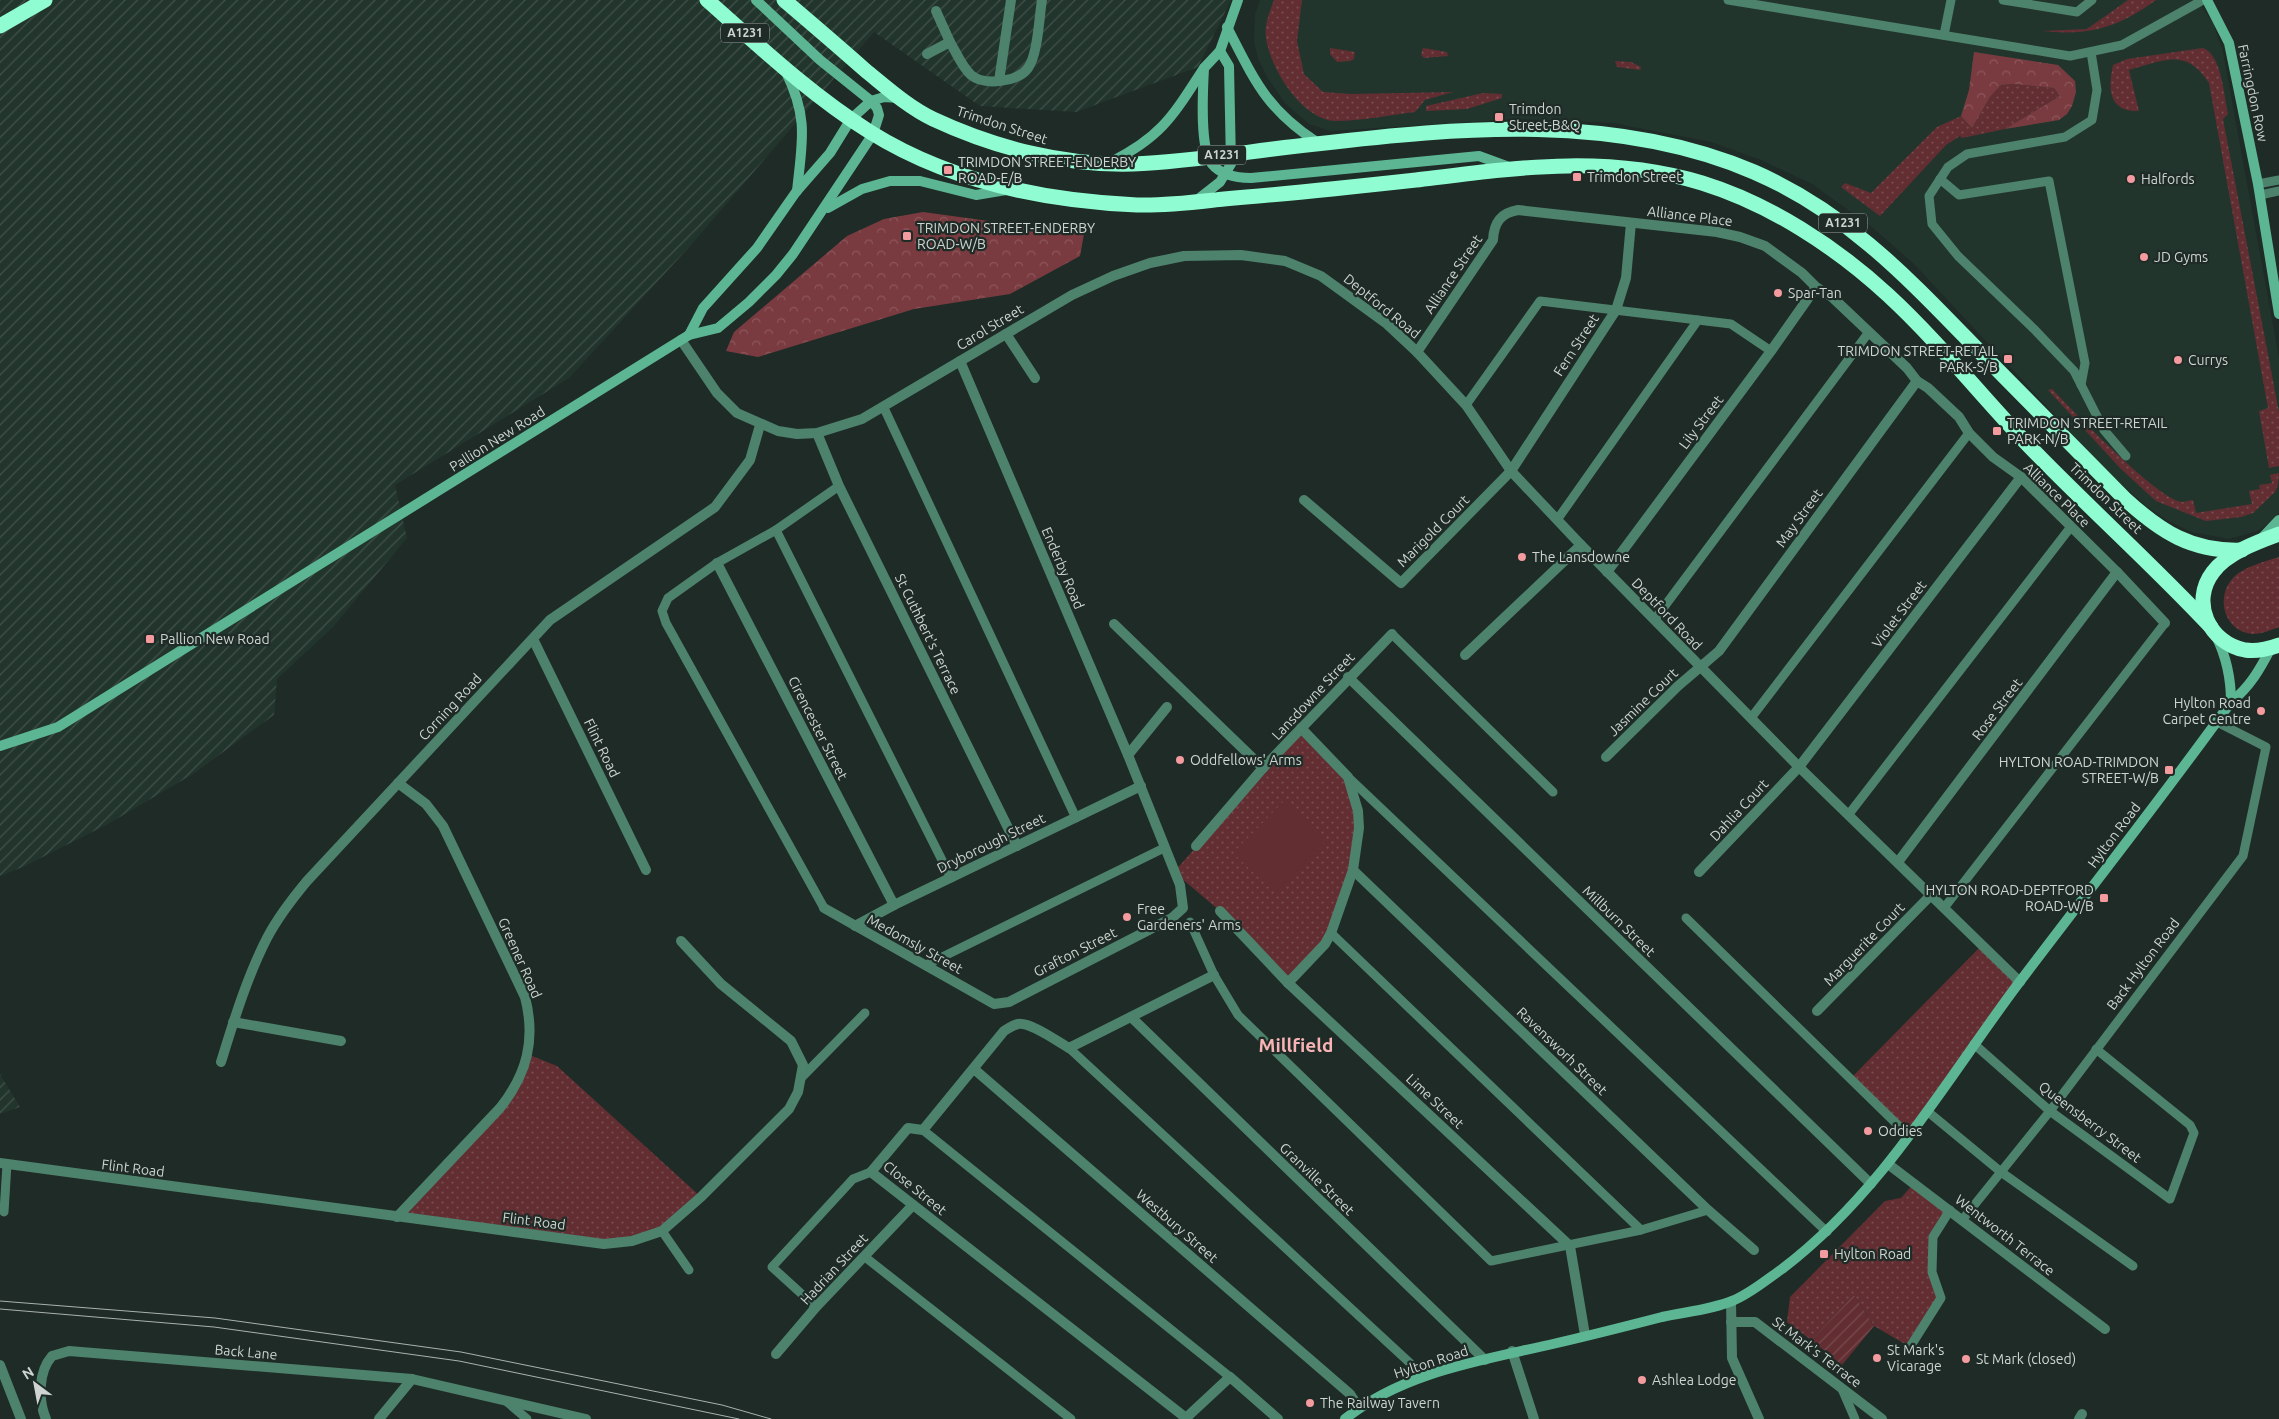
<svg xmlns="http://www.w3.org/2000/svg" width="2279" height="1419" font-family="Ubuntu,sans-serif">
	<defs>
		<pattern id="industrial-furrows" width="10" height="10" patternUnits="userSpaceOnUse" patternTransform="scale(1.25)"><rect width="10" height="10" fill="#22352d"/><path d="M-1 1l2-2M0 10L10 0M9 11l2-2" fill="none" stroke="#41514a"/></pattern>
		<pattern id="grass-dots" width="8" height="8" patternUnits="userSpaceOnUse" patternTransform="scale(1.25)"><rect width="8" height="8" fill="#622e32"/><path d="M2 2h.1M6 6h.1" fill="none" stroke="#774b4f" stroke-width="1.8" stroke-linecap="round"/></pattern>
		<pattern id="forest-crowns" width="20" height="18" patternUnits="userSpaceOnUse" patternTransform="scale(1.25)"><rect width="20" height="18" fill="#7a3b40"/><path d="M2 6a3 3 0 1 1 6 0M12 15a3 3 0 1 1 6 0" fill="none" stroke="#8c565b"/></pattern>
		<pattern id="garden-furrows" width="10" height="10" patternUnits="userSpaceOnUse" patternTransform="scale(1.25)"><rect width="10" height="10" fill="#622e32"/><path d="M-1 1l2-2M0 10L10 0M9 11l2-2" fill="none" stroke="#774b4f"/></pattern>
	</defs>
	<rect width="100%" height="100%" fill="#1f2b26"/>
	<polygon fill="#22352d" points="1260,0 2197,0 2213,23 2223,52 2279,358 2279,514 2273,521 2257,531 2229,539 2192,532 2170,522 2146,506 2105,469 1914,264 1872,227 1812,184 1761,160 1711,142 1613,123 1515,119 1330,131 1309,124 1285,103 1267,77 1258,58 1254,42 1255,14"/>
	<g fill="url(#industrial-furrows)">
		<polygon points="0,0 1231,0 1198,67 1076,112 980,106 874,32 691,245 569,378 395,485 407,538 333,627 277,679 274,715 193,774 108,824 23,867 0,876"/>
		<polygon points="0,1074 20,1107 0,1114"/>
	</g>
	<g fill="url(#grass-dots)">
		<path d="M1274,0H1302L1297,41L1304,74L1323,92L1351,94L1453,92L1425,100L1415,112C1389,115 1361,121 1335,121C1302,120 1269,67 1266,37C1264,25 1270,11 1274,0Z"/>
		<path d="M2128,0H2156C2117,28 2090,36 2042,31L2087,29Z"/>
		<polygon points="1330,48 1355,52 1354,59 1350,61 1337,62 1330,54"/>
		<polygon points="1423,48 1447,52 1448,56 1424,58 1421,55"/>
		<path d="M2203,48C2222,55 2224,96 2228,114L2223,119L2279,412V466L2269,468L2259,411L2268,408L2209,83C2186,48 2165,60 2129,70L2139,111C2108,112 2108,88 2113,65L2127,59Z"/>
		<polygon points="1615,61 1631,62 1641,67 1640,70 1617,67"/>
		<polygon points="2013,84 2054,88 2060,96 2005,129 1962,138 1960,136 1946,145 1880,216 1841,187 1845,183 1871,193 1937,127 1961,116 1972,128 1990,97 2001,85"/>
		<polygon points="1483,93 1502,94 1502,98 1467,109 1426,111 1426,106"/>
		<path d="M2052,389C2072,410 2158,500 2182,502C2185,502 2190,500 2193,500L2196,513L2252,504L2249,491L2260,489L2259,485L2272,483L2270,475L2279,473L2278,485L2275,492L2253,513L2241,517L2206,521L2156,501L2121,469L2048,390Z"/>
		<path d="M2279,557V627C2271,630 2262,634 2253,634C2224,632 2215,597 2233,578C2243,567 2266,561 2279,557Z"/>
		<polygon points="1301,728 1348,777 1358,811 1353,870 1331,933 1288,983 1220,911 1174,872"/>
		<polygon points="1982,945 2020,982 1909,1136 1850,1079"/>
		<polygon points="527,1054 557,1066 701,1197 662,1231 604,1244 397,1217 500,1108"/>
		<polygon points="1914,1183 1950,1210 1933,1237 1932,1272 1941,1298 1910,1347 1874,1326 1854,1295 1811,1340 1787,1322 1790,1297 1885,1201 1901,1198"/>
	</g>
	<g fill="url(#forest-crowns)">
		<polygon points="1974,52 2058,65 2075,81 2076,92 2072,106 2067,114 2059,120 2005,129 2060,96 2054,88 2013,84 2001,85 1990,97 1972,128 1961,116 1969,90"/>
		<polygon points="923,212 1084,234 1080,256 1010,294 914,309 758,357 726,351 734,332 847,236 884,219"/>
	</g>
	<polygon fill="url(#garden-furrows)" points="1854,1295 1874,1326 1842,1365 1811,1340"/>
	<polygon fill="#622e32" points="1286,799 1327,839 1275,893 1233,853"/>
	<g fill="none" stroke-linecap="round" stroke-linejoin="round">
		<g stroke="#4d826d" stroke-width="9">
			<polyline points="1728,0 2070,56 2122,45 2203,0"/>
			<polyline points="2003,0 2077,12 2092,0"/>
			<polyline points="1944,35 1951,0"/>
			<polyline points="2091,52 2097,90 2092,120 2065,137 1967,154 1948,167 1929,196 1932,224 1958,256 2035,330 2074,371 2104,430 2126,456"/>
			<polyline points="1940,179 1959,195 2049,181 2085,363 2081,385"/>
			<polyline points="2258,184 2279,180"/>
			<polyline points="2260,195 2279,191"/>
			<polyline points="1466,405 1540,301 1731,324 1771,351"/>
			<polyline points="884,408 1076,818"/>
			<polyline points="1557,520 1698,320"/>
			<polyline points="776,530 951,878"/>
			<polyline points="1655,619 1869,332"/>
			<polyline points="1392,634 1553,792"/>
			<polyline points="1751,718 1969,433"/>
			<polyline points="1348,777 1827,1232"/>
			<polyline points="1849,814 2070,528"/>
			<polyline points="824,908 666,623 662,611 668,598 717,563 776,530 839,486"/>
			<polyline points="1944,908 2165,623"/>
			<polyline points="1686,918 1909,1136"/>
			<polyline points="1190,922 1214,975 1238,1015 1491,1261 1641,1230 1708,1210"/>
			<polyline points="1331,933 1641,1230"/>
			<polyline points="926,965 1164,848"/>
			<polyline points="1974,1044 2050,1111 2170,1199 2194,1133 2190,1125 2096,1049"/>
			<polyline points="1069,1048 1424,1376"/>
			<polyline points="802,1077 865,1013"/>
			<polyline points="1927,1111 2001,1172 2133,1266"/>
			<polyline points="923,1130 1230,1377"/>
			<polyline points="4,1212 7,1164"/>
			<polyline points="1963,1219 2050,1111 2243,856 2266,747 2217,722"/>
			<polyline points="662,1231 689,1270"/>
			<polyline points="865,1257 1071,1419"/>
			<polyline points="816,1307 772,1267 853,1179 871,1172"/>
			<polyline points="1910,1347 1941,1298 1932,1272 1933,1237 1950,1210"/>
			<polyline points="1842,1389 1855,1419"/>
			<polyline points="506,1401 527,1419"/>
		</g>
		<g stroke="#4d826d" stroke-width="10">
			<path d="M950,42C956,52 962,67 971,75C984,86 1018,82 1028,68C1038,54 1039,18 1042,0"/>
			<polyline points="927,54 950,42 936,11"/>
			<polyline points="999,81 1011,0"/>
			<polyline points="1006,334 1035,378"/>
			<polyline points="681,340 717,393 737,413 778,431 797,434 817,433 862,419 1072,295 1113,276 1150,263 1184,256 1241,255 1285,261 1321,276 1387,324 1417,352 1466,405 1511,471 1581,545 1799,767 2020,982"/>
			<path d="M1417,352L1493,240C1494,222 1501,213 1518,210L1717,232L1740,237L1765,246L1802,273L1816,287L1832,297L1907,368L1917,381L1928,388L1959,417L1969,433L1993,457L2021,477L2117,572L2165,623"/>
			<polyline points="817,433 839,486 1017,846"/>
			<polyline points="1304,500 1401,583 1511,471 1616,310 1626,278 1631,223"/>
			<polyline points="717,563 894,905"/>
			<polyline points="1607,572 1771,351 1816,287"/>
			<polyline points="1114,624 1263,768"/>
			<polyline points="533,639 646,870"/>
			<polyline points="1465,655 1581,545"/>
			<polyline points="1348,677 1871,1184"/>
			<polyline points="1128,755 1167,707"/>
			<polyline points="1606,757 1678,686 1719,651 1917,381"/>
			<polyline points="1196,846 1263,768 1392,634"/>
			<polyline points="1898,862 2117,572"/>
			<polyline points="1353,870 1708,1210 1754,1250"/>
			<polyline points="1699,872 1799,767 2021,477"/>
			<polyline points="824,908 994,1004 1009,1002 1172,918 1183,908 1180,885 1128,755 960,361"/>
			<polyline points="1220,911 1288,983 1570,1246 1585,1335"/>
			<polyline points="855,926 894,905 1141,786"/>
			<path d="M1214,975L1069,1048C1058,1042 1031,1022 1018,1024C1013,1025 1009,1028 1004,1031L923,1130L908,1128L871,1172L1186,1418L1230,1377L1278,1419"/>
			<polyline points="1288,983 1325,944 1331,933 1353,870 1359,828 1358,811 1348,777 1301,728"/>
			<polyline points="1817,1011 1930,896"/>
			<polyline points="1131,1017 1485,1360"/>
			<polyline points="233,1022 341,1041"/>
			<path d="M221,1062C234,1020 247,977 267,938C278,917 292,899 307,881L550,620L715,507L750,460L760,425"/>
			<polyline points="974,1069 1350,1394 1359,1408"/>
			<polyline points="0,1163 604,1244 632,1241 662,1231 701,1197 789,1109 798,1092 803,1065 791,1041 721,984 681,941"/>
			<polyline points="1888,1164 2105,1329"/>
			<path d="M397,1217L500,1108C527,1074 536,1040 525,997L443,826L426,804L398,783"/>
			<polyline points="1731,1302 1732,1358 1759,1419"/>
			<polyline points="1731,1322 1755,1322 1882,1419"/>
			<polyline points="1512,1351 1534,1419"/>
			<polyline points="776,1354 816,1307 913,1205"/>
			<polyline points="0,1365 21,1419"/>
			<path d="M46,1419C38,1400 38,1372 52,1356L69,1351L412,1379L586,1419"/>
			<polyline points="379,1419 412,1379"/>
			<polyline points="2079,1419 2082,1414"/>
		</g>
		<g stroke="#5cb694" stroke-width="10">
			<path d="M1238,0L1220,51L1204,68C1203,89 1199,148 1212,164C1222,176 1237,178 1251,178L1479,156L1509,167"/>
			<polyline points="2207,0 2229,43 2258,184 2279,314"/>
			<path d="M1227,27C1255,81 1266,109 1318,143"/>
			<path d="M786,72C809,119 802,142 797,191"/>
			<path d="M1111,162C1163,136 1174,114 1204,68"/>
			<polyline points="1197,200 1220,182 1231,164 1229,66 1220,51"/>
			<polyline points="828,208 862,189 890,181 920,181 976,195 1006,190"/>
			<polyline points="689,335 703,308 757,248 796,192 830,153 851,119 871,101 884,97 899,98"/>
			<polyline points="2262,538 2279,520"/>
			<path d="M2216,636C2226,656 2231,679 2231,702"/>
			<polyline points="0,746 58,727 689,335 718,328 749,302 776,275 793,254 873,134 879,115 877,108 871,101 820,60 756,0"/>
			<path d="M1345,1419C1404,1371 1485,1360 1557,1343C1592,1335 1627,1326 1662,1317C1684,1312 1710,1310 1732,1301C1750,1294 1766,1280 1782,1269C1882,1193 1944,1083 2018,984C2089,890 2162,798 2231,702C2250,687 2260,669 2271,648"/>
		</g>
		<g stroke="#8ffcd2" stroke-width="15">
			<path d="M707,0C759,46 811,95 870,132C950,182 1044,201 1137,205C1166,206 1196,202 1224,199C1288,194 1352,187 1416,180C1514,168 1604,154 1702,183C1770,204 1836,247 1888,295C1939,342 1983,398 2031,448C2090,509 2153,565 2211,627"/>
			<path d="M784,0C811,23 838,46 865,70C886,87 908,107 933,119C995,148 1065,166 1133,164C1194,162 1255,150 1316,144C1460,127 1617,113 1754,172C1846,212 1906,276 1974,346C2025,397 2075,448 2125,499C2161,532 2192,552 2242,550"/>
			<polyline points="0,26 45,0"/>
			<path d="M2279,534C2257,542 2227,553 2213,572C2190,602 2209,643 2245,650C2257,652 2268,649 2279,645"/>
		</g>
		<g stroke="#aab2ae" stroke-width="1">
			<polyline points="0,1301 215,1318 461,1352 722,1405 771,1419"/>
			<polyline points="0,1309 214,1327 459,1361 739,1419"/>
		</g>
	</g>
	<g fill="#f49b9f" stroke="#1f2b26" stroke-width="2">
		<rect x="1494" y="112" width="10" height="10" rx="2.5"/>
		<rect x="943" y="165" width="10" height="10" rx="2.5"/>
		<rect x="1572" y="172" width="10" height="10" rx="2.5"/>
		<circle cx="2131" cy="179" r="5"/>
		<rect x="902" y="231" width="10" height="10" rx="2.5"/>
		<circle cx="2144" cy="257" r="5"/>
		<circle cx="1778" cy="293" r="5"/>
		<rect x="2003" y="354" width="10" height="10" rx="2.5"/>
		<circle cx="2178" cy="360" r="5"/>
		<rect x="1992" y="426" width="10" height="10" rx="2.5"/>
		<circle cx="1522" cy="557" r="5"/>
		<rect x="145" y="634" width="10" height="10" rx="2.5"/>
		<circle cx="2261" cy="711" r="5"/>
		<circle cx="1180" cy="760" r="5"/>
		<rect x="2164" y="765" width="10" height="10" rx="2.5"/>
		<rect x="2099" y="893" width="10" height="10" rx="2.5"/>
		<circle cx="1127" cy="917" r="5"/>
		<circle cx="1868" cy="1131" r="5"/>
		<rect x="1819" y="1249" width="10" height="10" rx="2.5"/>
		<circle cx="1877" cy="1358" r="5"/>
		<circle cx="1966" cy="1359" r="5"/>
		<circle cx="1642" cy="1380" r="5"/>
		<circle cx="1310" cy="1403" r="5"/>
	</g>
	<g text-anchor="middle" stroke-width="4.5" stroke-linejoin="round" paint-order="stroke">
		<g fill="#1f2b26" stroke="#9aa29e" stroke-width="1">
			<rect x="721" y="23.5" width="48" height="19" rx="4"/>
			<rect x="1198" y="145.5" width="48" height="19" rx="4"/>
			<rect x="1819" y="213.5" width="48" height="19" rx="4"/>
		</g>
		<g font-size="12" font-weight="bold" fill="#ced5d1">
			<text x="745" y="37">A1231</text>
			<text x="1222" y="159">A1231</text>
			<text x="1843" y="227">A1231</text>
		</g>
		<g font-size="14" fill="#ced5d1" stroke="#1f2b26">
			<text transform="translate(2253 93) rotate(78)" y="5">Farringdon Row</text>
			<text transform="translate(1002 125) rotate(18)" y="5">Trimdon Street</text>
			<text transform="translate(1690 216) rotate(7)" y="5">Alliance Place</text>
			<text transform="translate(1453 274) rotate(-56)" y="5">Alliance Street</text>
			<text transform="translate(1382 306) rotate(39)" y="5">Deptford Road</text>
			<text transform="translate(990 327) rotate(-31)" y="5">Carol Street</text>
			<text transform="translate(1576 345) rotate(-57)" y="5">Fern Street</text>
			<text transform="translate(1701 422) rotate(-53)" y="5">Lily Street</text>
			<text transform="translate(497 439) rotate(-32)" y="5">Pallion New Road</text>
			<text transform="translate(2057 495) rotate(44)" y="5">Alliance Place</text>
			<text transform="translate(2106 498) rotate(44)" y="5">Trimdon Street</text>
			<text transform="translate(1799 518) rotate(-54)" y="5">May Street</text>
			<text transform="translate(1433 531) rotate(-45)" y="5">Marigold Court</text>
			<text transform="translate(1063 568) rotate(67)" y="5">Enderby Road</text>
			<text transform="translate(1667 614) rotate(46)" y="5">Deptford Road</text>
			<text transform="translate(1899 614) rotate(-53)" y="5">Violet Street</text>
			<text transform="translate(928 634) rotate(64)" y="5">St Cuthbert's Terrace</text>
			<text transform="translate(1313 696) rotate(-47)" y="5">Lansdowne Street</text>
			<text transform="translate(1643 702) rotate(-44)" y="5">Jasmine Court</text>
			<text transform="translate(450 707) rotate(-47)" y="5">Corning Road</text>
			<text transform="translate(1997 709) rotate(-53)" y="5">Rose Street</text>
			<text transform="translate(818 728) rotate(63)" y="5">Cirencester Street</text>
			<text transform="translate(602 748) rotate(64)" y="5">Flint Road</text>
			<text transform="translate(1739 810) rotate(-47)" y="5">Dahlia Court</text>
			<text transform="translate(2114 835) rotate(-53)" y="5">Hylton Road</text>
			<text transform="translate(991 843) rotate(-26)" y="5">Dryborough Street</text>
			<text transform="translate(1619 921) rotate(44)" y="5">Millburn Street</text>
			<text transform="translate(915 944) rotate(29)" y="5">Medomsly Street</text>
			<text transform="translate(1864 944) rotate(-46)" y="5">Marguerite Court</text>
			<text transform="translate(1075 952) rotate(-27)" y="5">Grafton Street</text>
			<text transform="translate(520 958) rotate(66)" y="5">Greener Road</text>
			<text transform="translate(2143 964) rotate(-53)" y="5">Back Hylton Road</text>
			<text transform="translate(1562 1051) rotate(44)" y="5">Ravensworh Street</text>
			<text transform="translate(1435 1101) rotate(43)" y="5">Lime Street</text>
			<text transform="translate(2090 1122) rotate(37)" y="5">Queensberry Street</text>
			<text transform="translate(133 1168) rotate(7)" y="5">Flint Road</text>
			<text transform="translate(1317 1179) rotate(44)" y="5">Granville Street</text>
			<text transform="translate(915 1188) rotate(39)" y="5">Close Street</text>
			<text transform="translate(534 1221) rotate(7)" y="5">Flint Road</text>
			<text transform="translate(1177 1226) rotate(41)" y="5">Westbury Street</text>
			<text transform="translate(2005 1235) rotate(38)" y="5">Wentworth Terrace</text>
			<text transform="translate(834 1269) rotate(-47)" y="5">Hadrian Street</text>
			<text transform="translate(246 1352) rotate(5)" y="5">Back Lane</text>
			<text transform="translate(1817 1352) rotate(37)" y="5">St Mark's Terrace</text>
			<text transform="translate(1431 1362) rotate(-18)" y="5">Hylton Road</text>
		</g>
		<g font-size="14" fill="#ced5d1" stroke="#1f2b26" text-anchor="start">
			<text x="1509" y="114">Trimdon<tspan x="1509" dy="16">Street-B&amp;Q</tspan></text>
			<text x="958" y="167">TRIMDON STREET-ENDERBY<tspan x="958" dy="16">ROAD-E/B</tspan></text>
			<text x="1587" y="182">Trimdon Street</text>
			<text x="2141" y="184">Halfords</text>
			<text x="917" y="233">TRIMDON STREET-ENDERBY<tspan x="917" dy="16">ROAD-W/B</tspan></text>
			<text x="2154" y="262">JD Gyms</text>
			<text x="1788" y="298">Spar-Tan</text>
			<text x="1998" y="356" text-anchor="end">TRIMDON STREET-RETAIL<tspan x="1998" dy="16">PARK-S/B</tspan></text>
			<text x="2188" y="365">Currys</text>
			<text x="2007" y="428">TRIMDON STREET-RETAIL<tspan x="2007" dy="16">PARK-N/B</tspan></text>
			<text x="1532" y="562">The Lansdowne</text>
			<text x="160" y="644">Pallion New Road</text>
			<text x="2251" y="708" text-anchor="end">Hylton Road<tspan x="2251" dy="16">Carpet Centre</tspan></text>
			<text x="1190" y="765">Oddfellows' Arms</text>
			<text x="2159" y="767" text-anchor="end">HYLTON ROAD-TRIMDON<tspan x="2159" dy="16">STREET-W/B</tspan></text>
			<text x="2094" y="895" text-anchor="end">HYLTON ROAD-DEPTFORD<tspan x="2094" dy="16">ROAD-W/B</tspan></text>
			<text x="1137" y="914">Free<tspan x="1137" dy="16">Gardeners' Arms</tspan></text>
			<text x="1878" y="1136">Oddies</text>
			<text x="1834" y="1259">Hylton Road</text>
			<text x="1887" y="1355">St Mark's<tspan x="1887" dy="16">Vicarage</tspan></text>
			<text x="1976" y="1364">St Mark (closed)</text>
			<text x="1652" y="1385">Ashlea Lodge</text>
			<text x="1320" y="1408">The Railway Tavern</text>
		</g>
		<g font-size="19" font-weight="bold" fill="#f7b3b5" stroke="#1f2b26">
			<text x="1296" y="1052">Millfield</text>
		</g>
	</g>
	<g transform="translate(35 1384) rotate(328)" stroke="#1f2b26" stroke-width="4" paint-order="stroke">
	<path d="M0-4L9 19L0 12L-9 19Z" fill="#ced5d1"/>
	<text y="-8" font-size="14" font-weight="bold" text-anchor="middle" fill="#ced5d1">N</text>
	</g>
</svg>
